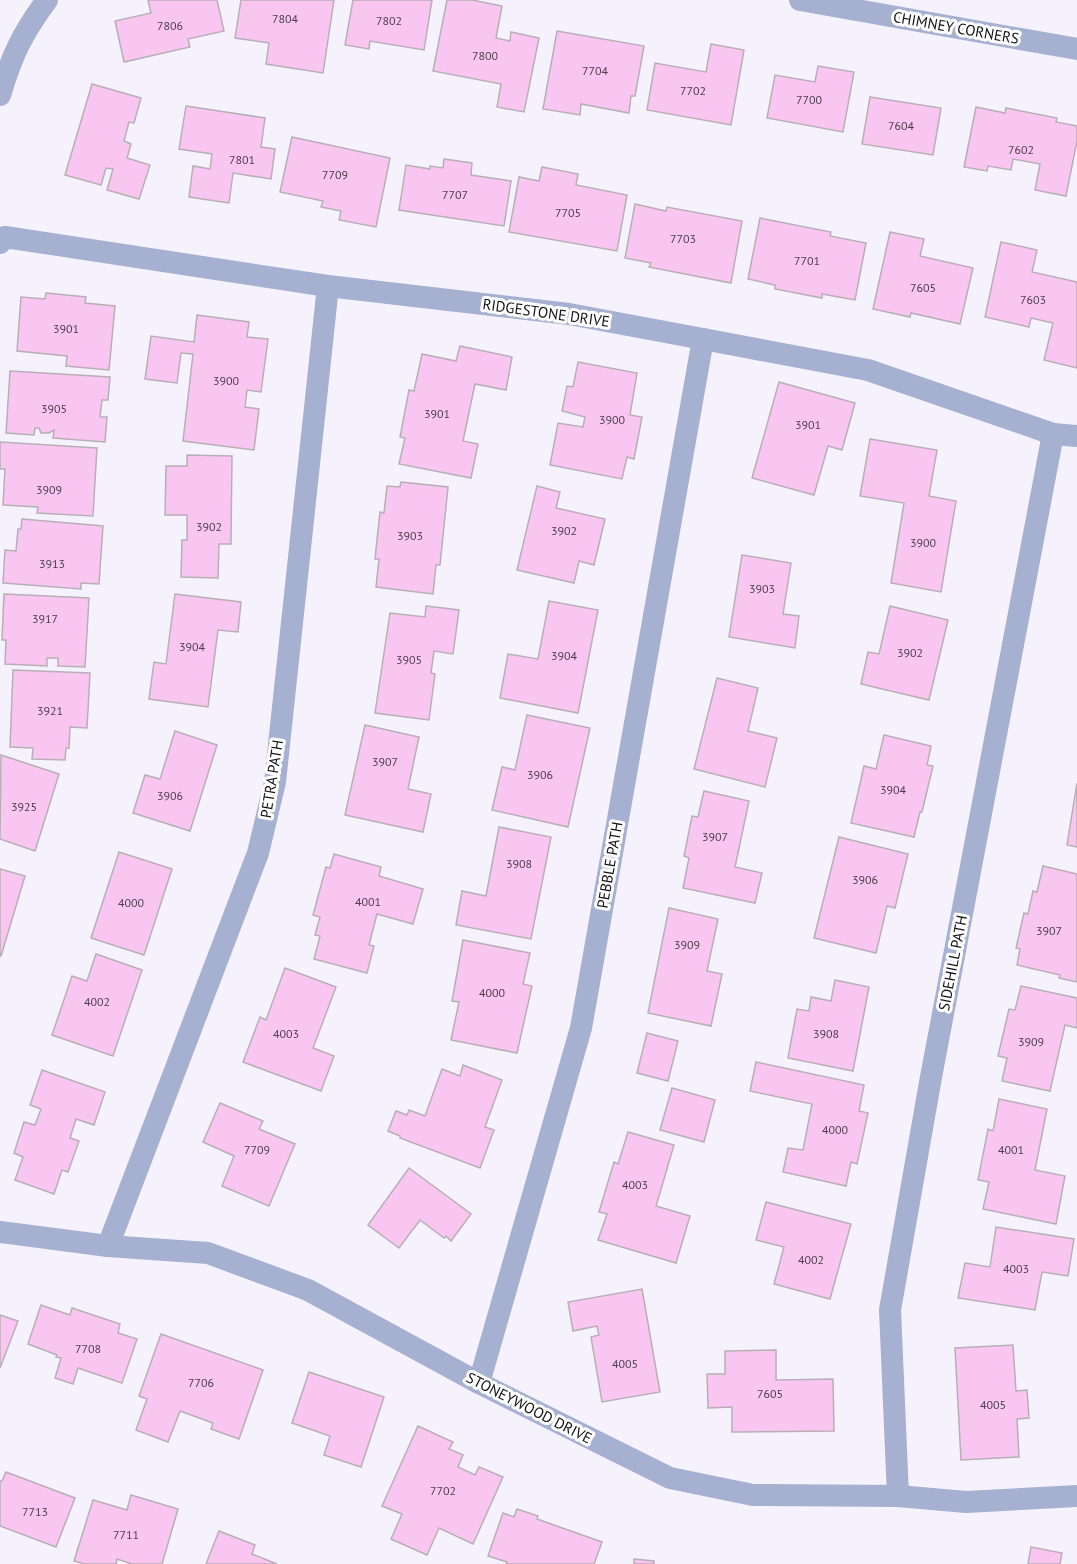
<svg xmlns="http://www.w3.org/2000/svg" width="1077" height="1564" font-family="'PT Sans',sans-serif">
	<rect width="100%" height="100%" fill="#f6f2fd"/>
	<g fill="#f9c6f2" stroke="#b8afb6" stroke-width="1.5">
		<polygon points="148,0 217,0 224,31 188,39 190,47 124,62 115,21 151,13"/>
		<polygon points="241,0 334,0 323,73 266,64 269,43 235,38"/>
		<polygon points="353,0 432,0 424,50 370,41 369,49 345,45"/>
		<polygon points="447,0 472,0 502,6 496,38 510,41 511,32 539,38 524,112 497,107 501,84 433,71"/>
		<polygon points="557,31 644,46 635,96 631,96 629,113 581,104 580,115 543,109"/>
		<polygon points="711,44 744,50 731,125 647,110 655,63 706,72"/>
		<polygon points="818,66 854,72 843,132 767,118 775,75 815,82"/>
		<polygon points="92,84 141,98 134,123 129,122 124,141 131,144 127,158 150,165 139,199 107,190 113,169 106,168 101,185 65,175"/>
		<polygon points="870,97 941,108 933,155 862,144"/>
		<polygon points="186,106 265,118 261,147 275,149 271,179 233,173 229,203 189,197 193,166 210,169 212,154 179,149"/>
		<polygon points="976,107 1005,113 1006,108 1057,118 1056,122 1077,126 1077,141 1066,196 1035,190 1040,164 1013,159 1011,170 988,166 987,171 964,167"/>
		<polygon points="292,137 390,158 376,227 339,220 341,211 321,207 323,201 280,192"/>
		<polygon points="444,159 472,163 471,175 511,181 504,226 399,210 406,165 430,169 430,166 443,168"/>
		<polygon points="542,167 578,174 576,185 627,195 617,251 509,232 519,177 539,181"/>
		<polygon points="635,204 666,211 667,207 742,221 731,283 649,267 651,263 625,258"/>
		<polygon points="760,218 831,232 830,236 866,243 855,300 822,294 822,298 775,289 775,285 748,279"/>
		<polygon points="890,232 924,239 920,256 973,268 960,324 911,313 910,317 873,309"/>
		<polygon points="1001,242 1037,250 1032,272 1077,282 1077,368 1044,360 1053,323 1031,318 1029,327 985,317"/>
		<polygon points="46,293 86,297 85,303 115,306 109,370 66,366 67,356 17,351 21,297 45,299"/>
		<polygon points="197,315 249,322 247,337 268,339 261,392 247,390 245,407 259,409 254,450 183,441 193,354 181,353 177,383 145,379 151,336 194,342"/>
		<polygon points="460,346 512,357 506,390 475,384 463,441 478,444 471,478 399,464 405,438 400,437 409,390 414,391 422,354 456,361"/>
		<polygon points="578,362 637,373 630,415 642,417 634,459 627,457 622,479 550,465 558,423 583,427 585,417 562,411 567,386 573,387"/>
		<polygon points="10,371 110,377 108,400 102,400 100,417 107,417 105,442 53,438 54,430 49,433 41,433 39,428 35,428 34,435 6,433"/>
		<polygon points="779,382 855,403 842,450 828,446 814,495 752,478"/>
		<polygon points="870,439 937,450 929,496 956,501 941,592 891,583 904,503 860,496"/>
		<polygon points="0,442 97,448 93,516 37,513 38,507 3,505 5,469 0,469"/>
		<polygon points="187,455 232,456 231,544 219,544 218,578 181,577 182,540 187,540 187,515 165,515 166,466 187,466"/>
		<polygon points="401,482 448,487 440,565 436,565 433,594 376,587 379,559 375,559 380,512 384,513 387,486 400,487"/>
		<polygon points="537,486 560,492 556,508 605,519 594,565 579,561 574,583 517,570"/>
		<polygon points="22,519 103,526 99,584 81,583 81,589 3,583 5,550 16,551 18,529 21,529"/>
		<polygon points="742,555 791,563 783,614 799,616 795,648 729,637"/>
		<polygon points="4,594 89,598 85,667 58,666 58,658 47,658 47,666 5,664 6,640 2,640"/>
		<polygon points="175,594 241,602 238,632 218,630 208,707 149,699 154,662 166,664"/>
		<polygon points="549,601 598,610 578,713 500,698 508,654 538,659"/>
		<polygon points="426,606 459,610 453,654 434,651 431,673 435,674 429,720 375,713 390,613 425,617"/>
		<polygon points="890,606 948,620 929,700 861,684 868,652 879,654"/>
		<polygon points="13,670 90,673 87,728 70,727 69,748 66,748 65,760 32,759 33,748 10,747"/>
		<polygon points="717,678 758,688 748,731 777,738 765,787 694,769"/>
		<polygon points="527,715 590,728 568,827 492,810 502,767 515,770"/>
		<polygon points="365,725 419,737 408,789 431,794 423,832 345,815"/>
		<polygon points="175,731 217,745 190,831 133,813 145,775 160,779"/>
		<polygon points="884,735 931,746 927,765 933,766 922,812 920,812 914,837 851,823 864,766 876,769"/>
		<polygon points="1,755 59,774 35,851 0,839"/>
		<polygon points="1077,783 1077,847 1067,845"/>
		<polygon points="704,791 749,801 735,867 762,873 755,903 683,888 689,858 684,856 692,816 698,817"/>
		<polygon points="499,827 551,837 531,939 456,925 462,891 486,896"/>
		<polygon points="839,837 908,854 895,908 887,906 876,953 814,938"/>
		<polygon points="119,852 172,869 144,955 91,938"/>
		<polygon points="334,854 381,867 379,876 423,889 413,924 377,914 369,945 374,946 367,973 314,959 320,936 315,935 320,917 313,915 326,867 330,868"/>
		<polygon points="1043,866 1077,874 1077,982 1059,978 1060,975 1017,965 1020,949 1016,948 1024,913 1028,914 1033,891 1037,892"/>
		<polygon points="0,869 25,876 1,956 0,956"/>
		<polygon points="669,908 718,919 707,971 722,974 711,1026 648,1013"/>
		<polygon points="463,940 530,953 523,984 532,986 517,1053 451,1040 459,1002 452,1001"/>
		<polygon points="96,954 142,970 113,1056 52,1035 72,976 87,981"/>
		<polygon points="285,968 336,987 313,1048 334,1056 321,1091 243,1062 260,1017 266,1020"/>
		<polygon points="835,980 869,987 853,1071 788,1058 797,1009 809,1011 811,997 831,1001"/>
		<polygon points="1021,986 1077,998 1077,1028 1065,1025 1050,1091 1002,1081 1007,1058 998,1056 1009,1009 1015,1010"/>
		<polygon points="647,1033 678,1041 668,1081 637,1073"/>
		<polygon points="756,1062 864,1085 859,1111 868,1113 857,1164 851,1162 846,1186 783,1172 788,1148 803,1150 812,1104 750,1091"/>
		<polygon points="463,1065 502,1080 485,1127 494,1130 480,1168 400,1138 400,1136 388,1131 396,1111 407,1115 409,1110 425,1116 442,1069 460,1076"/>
		<polygon points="42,1070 105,1092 94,1125 76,1119 70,1138 79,1141 68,1172 62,1170 54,1194 15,1180 23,1157 14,1153 24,1122 35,1125 41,1109 30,1105"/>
		<polygon points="672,1088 715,1100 704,1142 660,1130"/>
		<polygon points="999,1099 1047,1109 1035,1170 1065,1176 1056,1224 983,1209 989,1182 978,1180 988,1129 993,1131"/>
		<polygon points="220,1103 263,1121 259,1129 295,1144 269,1206 222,1186 234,1156 203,1142"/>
		<polygon points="628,1132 674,1145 656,1206 690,1216 676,1263 598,1240 607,1214 599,1212 614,1162 618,1164"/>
		<polygon points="409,1168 471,1214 451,1241 446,1236 444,1238 420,1220 399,1248 368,1225"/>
		<polygon points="766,1202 851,1224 830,1299 774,1284 784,1247 756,1240"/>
		<polygon points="996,1227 1074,1239 1068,1276 1042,1272 1035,1310 958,1298 965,1263 990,1267"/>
		<polygon points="642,1289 660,1392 602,1402 591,1337 599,1335 597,1326 573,1331 568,1302"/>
		<polygon points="41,1305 70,1315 72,1308 120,1324 118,1333 137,1339 122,1383 78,1368 73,1384 55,1378 61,1358 56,1357 57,1355 28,1344"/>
		<polygon points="0,1315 18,1321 0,1368"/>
		<polygon points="161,1334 263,1370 239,1439 211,1429 213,1423 180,1411 168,1442 136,1430 147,1399 139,1396"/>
		<polygon points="1013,1345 1016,1391 1027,1390 1029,1418 1017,1419 1019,1457 961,1460 955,1348"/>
		<polygon points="776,1350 776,1380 833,1379 834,1431 732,1432 732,1407 708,1408 707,1374 725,1374 725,1351"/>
		<polygon points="309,1372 384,1397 361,1467 324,1455 330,1436 292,1423"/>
		<polygon points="418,1426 453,1442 449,1449 463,1455 458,1467 475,1475 479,1467 503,1477 473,1544 439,1528 427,1555 391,1539 402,1514 382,1506"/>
		<polygon points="6,1472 75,1498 56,1547 0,1526 0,1481 2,1481"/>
		<polygon points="131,1495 178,1509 162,1564 132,1564 117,1559 116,1564 85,1564 74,1561 93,1500 127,1510"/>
		<polygon points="517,1509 538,1516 537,1519 602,1542 594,1564 506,1564 507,1562 488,1556 503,1513 514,1517"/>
		<polygon points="219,1531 255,1545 252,1554 277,1564 206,1564"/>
		<polygon points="1031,1547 1062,1553 1060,1564 1028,1564"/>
		<polygon points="634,1559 654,1561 654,1564 634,1564"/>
	</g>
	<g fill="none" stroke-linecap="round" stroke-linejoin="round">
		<g stroke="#a6b0d0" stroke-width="22">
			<polyline points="800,0 1077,49"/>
			<path d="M0,95C12,55 22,34 47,0"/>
			<polyline points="0,243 5,237 328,286 569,314 703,339 868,370 1053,434 1077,436"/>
			<polyline points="0,1232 108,1246 208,1253 308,1290 479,1383 670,1478 753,1495 898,1496 966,1502 1077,1496"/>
			<polyline points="108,1246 258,853 275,782 328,286"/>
			<polyline points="479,1383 581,1028 703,339"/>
			<polyline points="898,1496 890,1310 931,1077 1053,434"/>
		</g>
	</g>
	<g text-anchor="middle" stroke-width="6" stroke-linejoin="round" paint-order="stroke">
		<g font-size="12" fill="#4c3e4c">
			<text x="285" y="23">7804</text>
			<text x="389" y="25">7802</text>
			<text x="170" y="30">7806</text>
			<text x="485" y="60">7800</text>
			<text x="595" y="75">7704</text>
			<text x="693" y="95">7702</text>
			<text x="809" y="104">7700</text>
			<text x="901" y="130">7604</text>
			<text x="1021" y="154">7602</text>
			<text x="242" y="164">7801</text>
			<text x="335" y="179">7709</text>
			<text x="455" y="199">7707</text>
			<text x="568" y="217">7705</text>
			<text x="683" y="243">7703</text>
			<text x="807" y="265">7701</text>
			<text x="923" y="292">7605</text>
			<text x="1033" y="304">7603</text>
			<text x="66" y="333">3901</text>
			<text x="226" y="385">3900</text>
			<text x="54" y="413">3905</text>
			<text x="437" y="418">3901</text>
			<text x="612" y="424">3900</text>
			<text x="808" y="429">3901</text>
			<text x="49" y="494">3909</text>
			<text x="209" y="531">3902</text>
			<text x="564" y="535">3902</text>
			<text x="410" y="540">3903</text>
			<text x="923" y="547">3900</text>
			<text x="52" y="568">3913</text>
			<text x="762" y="593">3903</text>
			<text x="45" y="623">3917</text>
			<text x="192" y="651">3904</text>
			<text x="910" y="657">3902</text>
			<text x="564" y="660">3904</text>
			<text x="409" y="664">3905</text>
			<text x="50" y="715">3921</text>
			<text x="385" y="766">3907</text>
			<text x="540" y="779">3906</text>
			<text x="893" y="794">3904</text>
			<text x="170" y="800">3906</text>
			<text x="24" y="811">3925</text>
			<text x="715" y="841">3907</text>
			<text x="519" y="868">3908</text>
			<text x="865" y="884">3906</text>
			<text x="368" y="906">4001</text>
			<text x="131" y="907">4000</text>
			<text x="1049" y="935">3907</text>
			<text x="687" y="949">3909</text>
			<text x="492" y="997">4000</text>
			<text x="97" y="1006">4002</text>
			<text x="286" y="1038">4003</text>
			<text x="826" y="1038">3908</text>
			<text x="1031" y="1046">3909</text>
			<text x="835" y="1134">4000</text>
			<text x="257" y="1154">7709</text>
			<text x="1011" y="1154">4001</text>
			<text x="635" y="1189">4003</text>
			<text x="811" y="1264">4002</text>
			<text x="1016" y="1273">4003</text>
			<text x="88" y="1353">7708</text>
			<text x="625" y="1368">4005</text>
			<text x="201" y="1387">7706</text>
			<text x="770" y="1398">7605</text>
			<text x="993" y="1409">4005</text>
			<text x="443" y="1495">7702</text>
			<text x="35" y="1516">7713</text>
			<text x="126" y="1539">7711</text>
		</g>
		<g font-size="15" fill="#121014" stroke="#fff">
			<text transform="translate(956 28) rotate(10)" y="5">CHIMNEY CORNERS</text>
			<text transform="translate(546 313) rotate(8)" y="5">RIDGESTONE DRIVE</text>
			<text transform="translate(272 779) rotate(-81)" y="5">PETRA PATH</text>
			<text transform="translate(610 865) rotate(-80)" y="5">PEBBLE PATH</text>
			<text transform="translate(953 963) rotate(-79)" y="5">SIDEHILL PATH</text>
			<text transform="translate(529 1408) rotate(27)" y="5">STONEYWOOD DRIVE</text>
		</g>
	</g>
</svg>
